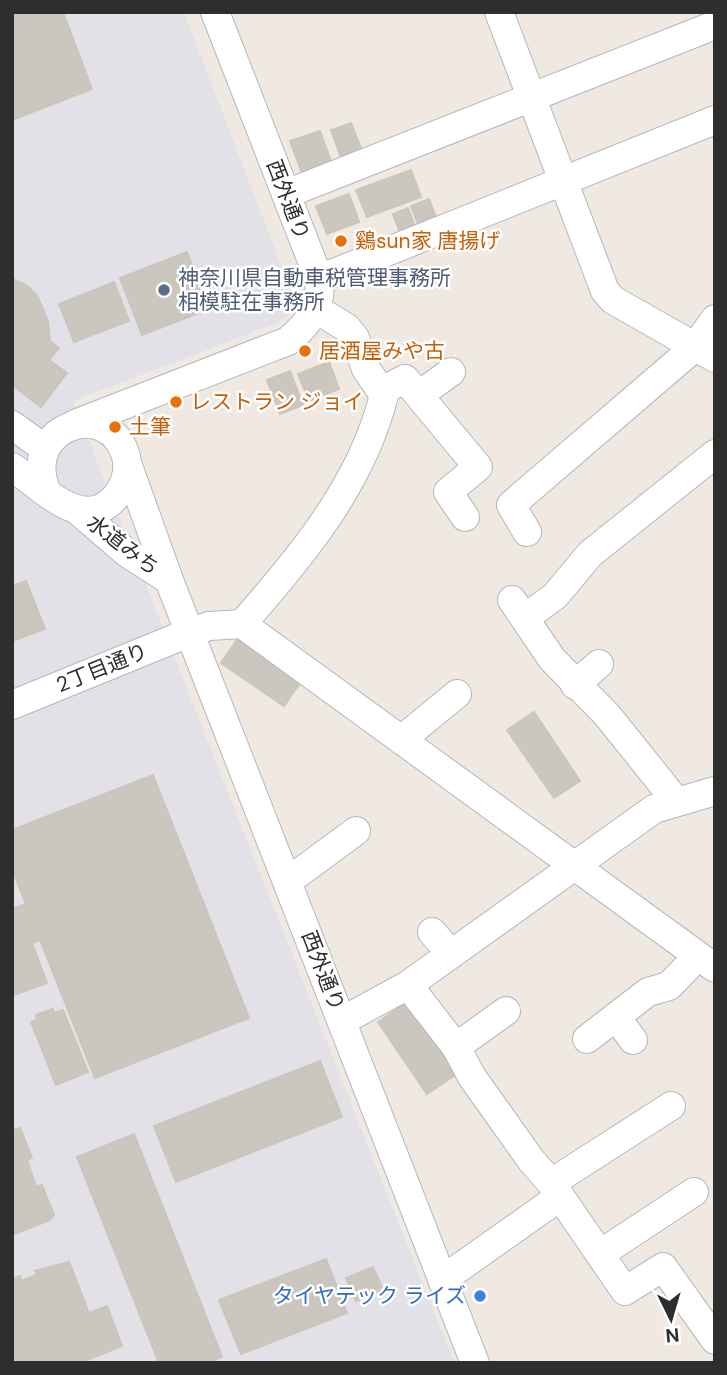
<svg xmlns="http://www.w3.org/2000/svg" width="727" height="1375" font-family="'DM Sans','Noto Sans JP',sans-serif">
	<rect width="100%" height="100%" fill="#efe9e1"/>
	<polygon fill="#e3e1e8" points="12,12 184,12 294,299 291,312 277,323 73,401 454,1363 12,1363"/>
	<g fill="#cbc7bf" stroke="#cbc5ba" stroke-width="2">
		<polygon points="12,12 63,12 92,89 12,120"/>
		<polygon points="351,123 364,156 343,163 331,130"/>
		<polygon points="320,131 333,167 304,178 290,141"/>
		<polygon points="411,170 421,197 367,217 356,190"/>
		<polygon points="349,194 359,222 327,234 316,206"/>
		<polygon points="429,199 439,225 421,232 411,206"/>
		<polygon points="408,208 418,235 403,241 393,214"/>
		<polygon points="187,252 209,309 142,335 120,278"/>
		<polygon points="12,279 26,285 37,295 48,321 50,341 59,348 49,360 67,373 41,407 12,385"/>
		<polygon points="114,282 129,321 74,342 59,304"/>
		<polygon points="329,362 339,389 309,401 298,374"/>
		<polygon points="290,371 303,405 280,414 267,380"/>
		<polygon points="26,581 45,629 12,641 12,586"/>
		<polygon points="239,637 302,680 284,706 221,663"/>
		<polygon points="534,712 580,781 554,798 507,730"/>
		<polygon points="153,775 249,1018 95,1078 12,869 12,830"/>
		<polygon points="26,904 40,940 32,943 47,983 14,995 12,909"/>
		<polygon points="409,1001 458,1073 427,1094 378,1022"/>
		<polygon points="53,1009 54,1013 63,1010 88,1072 56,1085 31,1022 37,1020 36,1015"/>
		<polygon points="320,1061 342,1117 176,1182 154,1126"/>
		<polygon points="12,1125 14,1130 20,1128 32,1158 27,1160 36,1186 42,1185 54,1215 50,1220 12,1235"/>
		<polygon points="134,1134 222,1357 207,1363 159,1363 77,1157"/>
		<polygon points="326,1259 347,1313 241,1354 219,1300"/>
		<polygon points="69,1262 89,1313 107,1306 122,1346 80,1363 12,1363 12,1279 20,1276 21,1281 37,1275 35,1271"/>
		<polygon points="373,1267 383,1290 356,1301 346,1278"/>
	</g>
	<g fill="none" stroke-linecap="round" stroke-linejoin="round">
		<g stroke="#b4b7c1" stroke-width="30">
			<g id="minor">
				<polyline points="499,12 605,291 613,300 715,358"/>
				<polyline points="286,194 715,25"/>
				<polyline points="319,279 715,120"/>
				<polyline points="381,391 405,379 478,467 448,492 465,517"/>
				<polyline points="419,395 451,372"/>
				<path d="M75,424L288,341C308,324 323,307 319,279L215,12"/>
				<polyline points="12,425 44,448"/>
				<polyline points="127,463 169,580 475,1363"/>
				<path d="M12,467C41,486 85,537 118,494C126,482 130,467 125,453C106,398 21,427 46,490"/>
				<polyline points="77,510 127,553 169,580"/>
				<polyline points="527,532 511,505 695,347 715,319"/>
				<polyline points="512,600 552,659 607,715 676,801"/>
				<polyline points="525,618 555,596 590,554 715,454"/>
				<path d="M242,624C301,557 362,484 384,395L366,369L355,338L347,328L316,309"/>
				<polyline points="575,685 599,664"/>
				<polyline points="12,705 191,632 209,626 242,624 715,968"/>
				<polyline points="401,740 457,694"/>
				<polyline points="288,881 356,831"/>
				<polyline points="432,932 451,954"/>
				<polyline points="408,985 456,1047 472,1077 531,1160 551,1183 625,1291 663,1267 715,1340"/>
				<polyline points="616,1017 633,1040"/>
				<polyline points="342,1021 408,985 654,809 715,791"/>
				<polyline points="587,1039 648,992 669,986 698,956"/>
				<polyline points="456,1047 506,1011"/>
				<polyline points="551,1183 671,1106"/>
				<polyline points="600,1254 694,1192"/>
				<polyline points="442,1280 558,1198"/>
			</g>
		</g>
		<use href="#minor" stroke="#fff" stroke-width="28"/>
	</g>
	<g fill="#e8710a" stroke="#fff" stroke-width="2.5">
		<circle cx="341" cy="241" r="7"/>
		<circle cx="305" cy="351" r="7"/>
		<circle cx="176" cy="402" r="7"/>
		<circle cx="115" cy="427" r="7"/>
	</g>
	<circle fill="#5c6f8a" stroke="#fff" stroke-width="2.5" cx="164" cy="290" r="7"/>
	<circle fill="#3f7fe0" stroke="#fff" stroke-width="2.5" cx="480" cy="1296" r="7"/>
	<g text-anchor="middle" stroke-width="5" stroke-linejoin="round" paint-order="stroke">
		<g font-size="21" fill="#2e2e2e" stroke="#fff">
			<text transform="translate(288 200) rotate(69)" y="7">西外通り</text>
			<text transform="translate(123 545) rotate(37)" y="7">水道みち</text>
			<text transform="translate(102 668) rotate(-22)" y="7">2丁目通り</text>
			<text transform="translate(323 971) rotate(69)" y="7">西外通り</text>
		</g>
		<g font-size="21" fill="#c56008" stroke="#fff" text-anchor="start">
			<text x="355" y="248">鷄sun家 唐揚げ</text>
			<text x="319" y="358">居酒屋みや古</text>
			<text x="190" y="409">レストラン ジョイ</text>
			<text x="129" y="434">土筆</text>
		</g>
		<g font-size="21" fill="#4e5e75" stroke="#fff" text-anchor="start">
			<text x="178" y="285">神奈川県自動車税管理事務所<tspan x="178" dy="24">相模駐在事務所</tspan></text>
		</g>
		<g font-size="21" fill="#366cbe" stroke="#fff" text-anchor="end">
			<text x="466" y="1303">タイヤテック ライズ</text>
		</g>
	</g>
	<rect width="727" height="1375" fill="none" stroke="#2e2e2e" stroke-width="28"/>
	<g transform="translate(671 1319) rotate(175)" stroke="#ffffff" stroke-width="5" paint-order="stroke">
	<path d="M0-5L12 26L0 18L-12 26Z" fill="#2e2e2e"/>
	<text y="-10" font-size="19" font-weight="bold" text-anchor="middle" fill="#2e2e2e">N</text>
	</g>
</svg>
